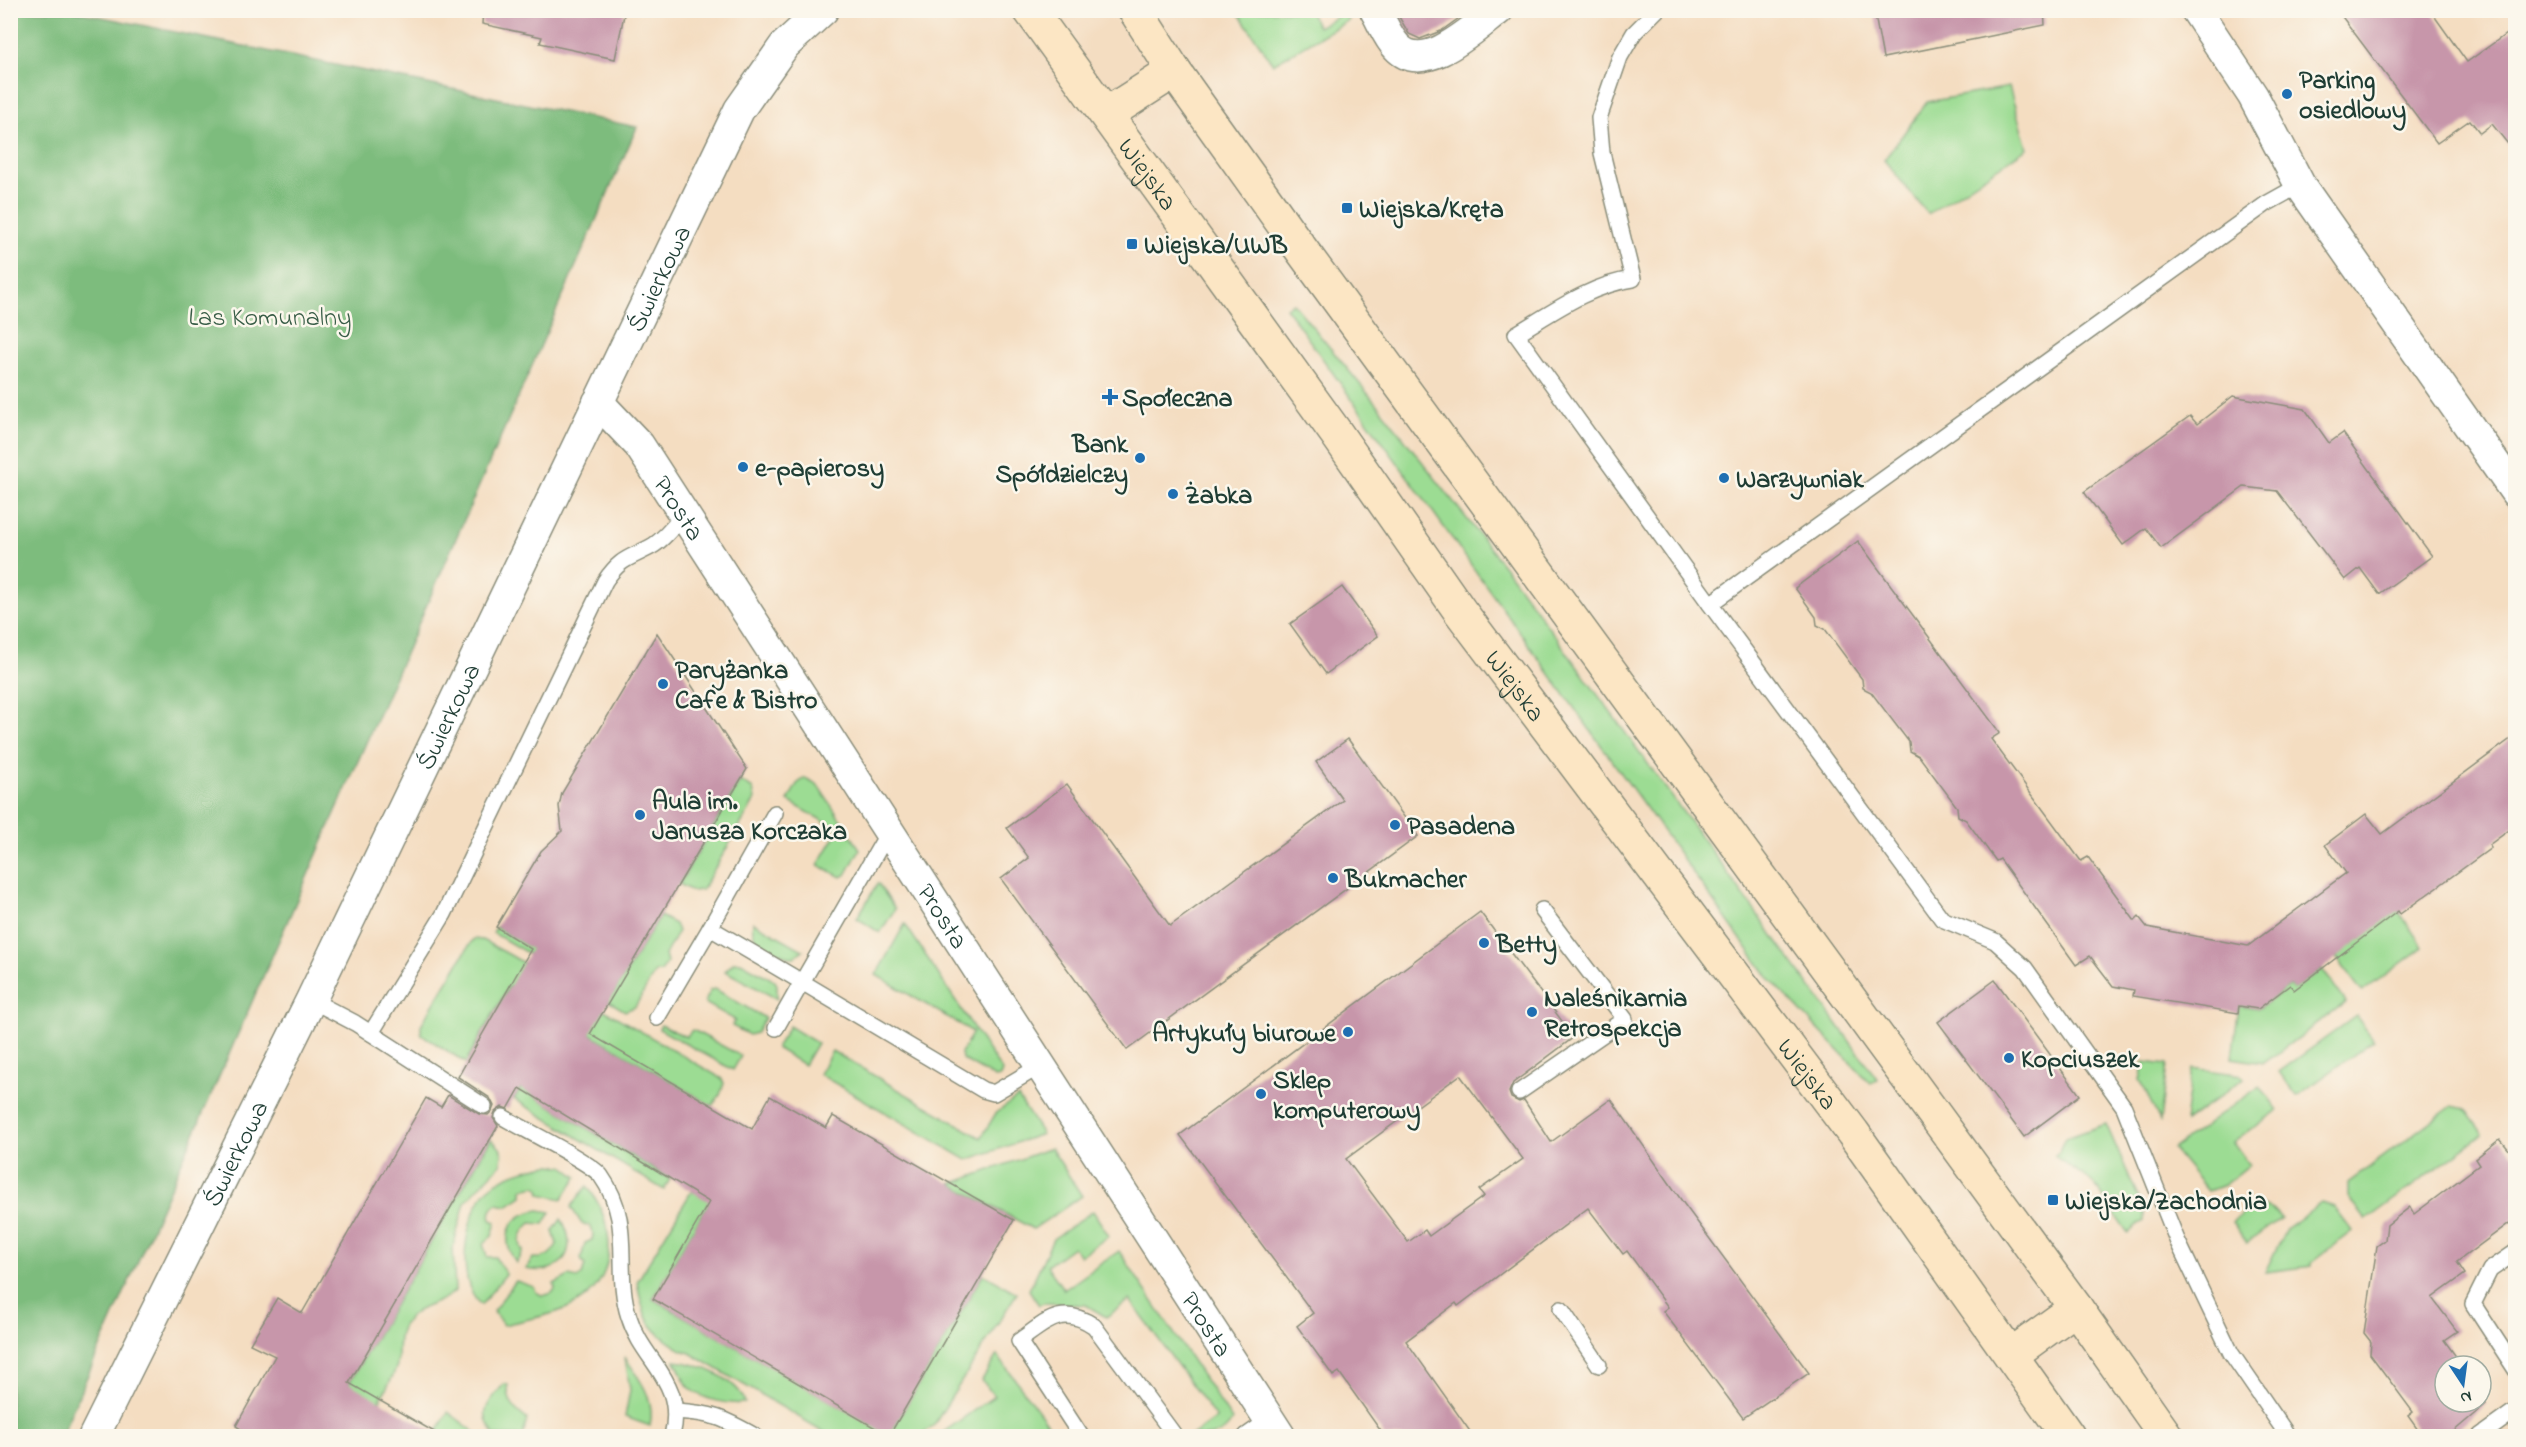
<svg xmlns="http://www.w3.org/2000/svg" width="2526" height="1447" font-family="'Indie Flower',sans-serif">
	<rect width="100%" height="100%" fill="#fbf7ec"/>
	<filter id="ink" filterUnits="userSpaceOnUse"><feTurbulence type="fractalNoise" baseFrequency=".0167" numOctaves="2"/><feDisplacementMap in="SourceGraphic" scale="12" xChannelSelector="R" yChannelSelector="G"/><feConvolveMatrix kernelMatrix="1 2 1 2 8 2 1 2 1" color-interpolation-filters="sRGB"/></filter>
	<filter id="wash" filterUnits="userSpaceOnUse"><feTurbulence type="fractalNoise" baseFrequency=".008" numOctaves="4" result="noise"/><feDisplacementMap in="SourceGraphic" scale="24" xChannelSelector="R" yChannelSelector="G"/><feGaussianBlur stdDeviation="1.35" result="paint"/><feColorMatrix in="noise" values="0 0 0 0 0 0 0 0 0 0 0 0 0 0 0 0 0 1.4 0 .05"/><feComposite in="paint" operator="in"/></filter>
	<g filter="url(#wash)">
		<rect width="100%" height="100%" fill="#f4ddc1"/>
		<g fill="#9cdc93" stroke="#5e8c64" stroke-width="1.5">
			<polygon points="1237,11 1309,11 1318,27 1344,13 1349,20 1273,64"/>
			<polygon points="2009,87 2027,148 1928,214 1884,160 1927,102"/>
			<polygon points="1293,303 1388,418 1507,570 1878,1080 1870,1083 1768,977 1286,308"/>
			<polygon points="805,778 817,784 860,849 846,875 841,877 818,865 839,830 788,801 797,784"/>
			<polygon points="740,781 753,789 755,800 702,890 692,891 679,884"/>
			<polygon points="878,883 895,909 880,933 857,918"/>
			<polygon points="2395,906 2423,947 2362,992 2336,957"/>
			<polygon points="660,916 675,924 678,931 665,955 667,963 661,972 655,972 635,1007 625,1011 493,933 496,927 612,996"/>
			<path d="M753,922L803,950L794,957H788C770,948 749,944 753,922Z"/>
			<polygon points="905,924 1002,1071 1000,1077 995,1078 962,1059 961,1053 973,1032 876,975"/>
			<polygon points="473,939 482,940 510,955 721,1078 724,1083 720,1095 712,1106 509,986 468,1058 498,1076 496,1082 421,1034 421,1025"/>
			<polygon points="734,962 741,962 775,981 777,985 777,999 725,971"/>
			<polygon points="2322,969 2346,1002 2264,1063 2232,1058 2239,1006 2258,1009 2290,985 2294,989"/>
			<polygon points="715,989 765,1018 756,1033 749,1035 732,1026 735,1020 705,1003 710,990"/>
			<polygon points="2356,1016 2374,1040 2297,1096 2279,1072"/>
			<polygon points="661,1025 686,1037 692,1030 695,1031 741,1056 733,1070 659,1029"/>
			<polygon points="789,1026 817,1043 804,1065 776,1048"/>
			<polygon points="832,1051 981,1138 996,1113 1018,1097 1042,1134 967,1160 819,1074"/>
			<polygon points="2144,1062 2167,1065 2160,1121 2140,1080"/>
			<polygon points="2192,1068 2242,1075 2244,1078 2185,1122"/>
			<polygon points="2260,1086 2278,1110 2233,1143 2249,1165 2224,1185 2208,1191 2173,1149"/>
			<polygon points="521,1088 670,1179 664,1190 514,1099"/>
			<polygon points="2452,1106 2465,1109 2483,1134 2366,1220 2348,1197 2348,1183"/>
			<polygon points="2106,1124 2144,1210 2144,1221 2128,1233 2093,1182 2054,1156 2060,1151 2066,1138"/>
			<path d="M491,1139L502,1150L501,1164L465,1202L453,1247L455,1291C442,1304 419,1305 407,1320C395,1333 400,1350 397,1365C393,1379 382,1395 376,1408L345,1390Z"/>
			<polygon points="1051,1148 1082,1196 1033,1229 951,1184"/>
			<path d="M549,1165L563,1166L577,1177L562,1199L540,1194L539,1189L535,1186L522,1189V1196L507,1206L497,1204C491,1209 489,1212 491,1220L496,1222L492,1236L483,1244L487,1257H495L506,1274L481,1305C454,1282 465,1212 488,1189C504,1174 529,1168 549,1165Z"/>
			<path d="M587,1186C615,1222 621,1278 575,1304C554,1316 526,1319 503,1325L493,1311L516,1281L534,1287L536,1292L543,1296L552,1293L555,1289L554,1284L569,1276L577,1278L582,1275L585,1265L581,1259L585,1243L592,1240L593,1234L589,1225L582,1224L571,1207Z"/>
			<path d="M691,1192H695L710,1201L653,1299L889,1435L983,1274L1017,1293L934,1425L919,1436H831L690,1353C681,1351 676,1347 669,1342C644,1324 643,1311 637,1282Z"/>
			<polygon points="2322,1203 2334,1207 2352,1231 2312,1262 2312,1266 2265,1272 2286,1229"/>
			<polygon points="2260,1204 2272,1209 2281,1218 2247,1243 2232,1222 2254,1205"/>
			<path d="M539,1210L551,1212L544,1224L531,1223C522,1231 516,1240 523,1251L516,1263C499,1237 509,1215 539,1210Z"/>
			<path d="M1093,1211L1109,1236L1080,1256L1073,1247L1047,1266L1064,1290L1119,1251L1232,1420C1224,1437 1207,1437 1191,1436L1216,1418L1130,1300L1106,1317L1086,1305L1043,1303L1039,1305L1029,1290L1053,1239Z"/>
			<path d="M561,1219C581,1250 561,1277 526,1269L533,1258C545,1260 552,1254 557,1244L553,1231Z"/>
			<polygon points="997,1355 1057,1436 938,1436 994,1396 982,1380"/>
			<path d="M625,1357C639,1380 656,1397 650,1426L625,1417L630,1390Z"/>
			<path d="M675,1361C698,1363 739,1379 745,1403C727,1405 702,1400 689,1387C683,1380 680,1369 675,1361Z"/>
			<path d="M504,1384L508,1385C507,1401 514,1410 527,1419L523,1436H495C477,1411 487,1405 504,1384Z"/>
			<polygon points="448,1412 480,1436 443,1436 436,1433"/>
		</g>
		<polygon fill="#7dbc7d" stroke="#4e7c58" stroke-width="1.5" points="10,11 73,11 637,127 61,1436 10,1436"/>
		<g id="blocks">
			<g fill="#c796aa" fill-rule="evenodd">
				<polygon points="483,10 625,10 615,59 540,43 542,37 482,24"/>
				<polygon points="1395,10 1470,10 1441,31 1420,39 1409,34"/>
				<polygon points="1874,10 2044,10 2045,25 1883,58"/>
				<polygon points="2337,10 2430,10 2467,62 2516,27 2516,154 2492,124 2480,133 2470,120 2437,143"/>
				<polygon points="2233,396 2305,409 2329,443 2343,433 2432,556 2379,594 2360,568 2345,580 2277,491 2244,487 2161,548 2146,528 2123,545 2084,492 2190,416 2197,424"/>
				<polygon points="1858,541 2000,733 1991,739 2081,861 2088,857 2135,921 2139,917 2147,927 2248,946 2346,873 2325,845 2366,814 2382,834 2516,735 2516,825 2489,845 2491,848 2400,914 2398,911 2294,990 2290,985 2258,1009 2239,1006 2238,1013 2133,996 2134,990 2113,986 2090,956 2076,965 2000,859 1996,861 1966,820 1958,816 1957,807 1919,756 1910,751 1909,742 1871,692 1863,688 1862,679 1825,629 1817,625 1816,617 1795,588"/>
				<polygon points="1342,587 1378,636 1326,674 1290,624"/>
				<polygon points="657,633 747,769 590,1034 752,1129 770,1096 826,1128 833,1116 1014,1220 889,1436 653,1299 709,1202 520,1088 508,1109 502,1107 495,1112 493,1118 498,1126 349,1383 443,1437 253,1437 236,1426 275,1356 250,1344 277,1298 302,1313 426,1098 441,1107 448,1095 479,1114 488,1115 492,1111 494,1106 490,1098 458,1077 531,949 496,927 541,851 562,831 559,806 562,793"/>
				<polygon points="1348,739 1418,836 1127,1050 1001,879 1029,858 1007,828 1067,784 1170,926 1343,800 1316,762"/>
				<path d="M1480,912L1574,1037L1513,1083L1509,1092L1511,1098L1519,1102L1524,1100L1551,1142L1611,1099L1684,1204L1809,1373L1743,1418L1663,1311L1668,1307L1627,1251L1623,1254L1588,1208L1458,1306L1456,1303L1406,1341L1474,1437H1385L1339,1372L1333,1376L1297,1326L1313,1313L1180,1135ZM1460,1075L1523,1159L1479,1190L1484,1196L1429,1236L1425,1230L1408,1242L1346,1159Z"/>
				<polygon points="1995,980 2080,1095 2024,1137 1938,1022"/>
				<polygon points="2500,1139 2516,1158 2516,1218 2457,1262 2465,1274 2432,1298 2457,1331 2444,1340 2463,1366 2445,1366 2445,1402 2481,1402 2481,1398 2486,1404 2447,1437 2423,1437 2408,1416 2413,1412 2370,1354 2371,1342 2364,1333 2377,1246 2385,1240 2387,1225 2410,1207 2414,1214 2479,1165 2475,1159"/>
			</g>
		</g>
	</g>
	<g filter="url(#ink)">
		<use href="#blocks" fill-opacity="0" stroke="#8a8d7a" stroke-width="1.5"/>
		<g fill="none" stroke-linecap="round" stroke-linejoin="round">
			<g stroke="#8a8d7a" stroke-width="18">
				<g id="service">
					<path d="M1657,10L1634,33L1620,57L1599,118L1602,153L1633,279C1590,285 1553,312 1516,334L1710,604L1942,919L1995,941L2025,968L2124,1107L2177,1240L2231,1353L2288,1436"/>
					<polyline points="1710,604 2266,204 2300,185"/>
					<polyline points="710,928 775,813"/>
					<polyline points="311,1000 355,1023 484,1106"/>
					<polyline points="657,1018 710,928 802,982 889,831"/>
					<polyline points="776,1028 802,982 983,1090 994,1093 1040,1066"/>
					<path d="M371,1033L444,914L605,581C622,556 630,559 654,545C666,537 675,525 684,514"/>
					<polyline points="1519,1092 1625,1019 1542,910"/>
					<path d="M503,1117C521,1128 592,1163 601,1176C635,1224 613,1268 629,1317C643,1363 686,1380 672,1436"/>
					<polyline points="2516,1252 2490,1270 2473,1304 2516,1370"/>
					<polyline points="1561,1309 1599,1365"/>
					<path d="M675,1411C713,1413 723,1418 755,1436"/>
					<path d="M1081,1436L1019,1341C1046,1322 1062,1304 1094,1326L1175,1436"/>
					<polyline points="1246,1436 1269,1420"/>
					<polyline points="2480,1436 2516,1410"/>
				</g>
			</g>
			<g stroke="#8a8d7a" stroke-width="33">
				<g id="minor">
					<path d="M1375,10C1382,22 1388,38 1397,47C1424,77 1475,27 1498,10"/>
					<polyline points="2196,10 2253,96 2300,185 2516,493"/>
					<path id="s1" d="M598,402L639,445L1280,1436"/>
					<path id="s2" d="M94,1436L311,1000L739,110L784,46L823,10"/>
				</g>
			</g>
			<g stroke="#8a8d7a" stroke-width="36">
				<g id="secondary">
					<path id="s3" d="M1030,10L1336,433L1460,611L1853,1133L2068,1436"/>
					<polyline points="1135,10 1174,71 1298,245 2076,1308 2166,1436"/>
					<polyline points="1107,114 1174,71"/>
					<polyline points="2011,1355 2076,1308"/>
				</g>
			</g>
			<use href="#service" stroke="#fff" stroke-width="15"/>
			<use href="#minor" stroke="#fff" stroke-width="30"/>
			<use href="#secondary" stroke="#fce6c4" stroke-width="33"/>
		</g>
	</g>
	<g fill="#1f6fb2" stroke="#fbf7ec" stroke-width="2">
		<circle cx="2287" cy="94" r="6"/>
		<rect x="1341" y="202" width="12" height="12" rx="3"/>
		<rect x="1126" y="238" width="12" height="12" rx="3"/>
		<path d="M1107 388h6v6h6v6h-6v6h-6v-6h-6v-6h6z"/>
		<circle cx="1140" cy="458" r="6"/>
		<circle cx="743" cy="467" r="6"/>
		<circle cx="1724" cy="478" r="6"/>
		<circle cx="1173" cy="494" r="6"/>
		<circle cx="663" cy="684" r="6"/>
		<circle cx="640" cy="815" r="6"/>
		<circle cx="1395" cy="825" r="6"/>
		<circle cx="1333" cy="878" r="6"/>
		<circle cx="1484" cy="943" r="6"/>
		<circle cx="1532" cy="1012" r="6"/>
		<circle cx="1348" cy="1032" r="6"/>
		<circle cx="2009" cy="1058" r="6"/>
		<circle cx="1261" cy="1094" r="6"/>
		<rect x="2047" y="1194" width="12" height="12" rx="3"/>
	</g>
	<g text-anchor="middle" stroke-width="5" stroke-linejoin="round" paint-order="stroke">
		<g font-size="26" font-weight="bold" fill="#1f3d34" stroke="#fbf7ec" text-anchor="start">
			<text x="2299" y="88">Parking<tspan x="2299" dy="30">osiedlowy</tspan></text>
			<text x="1359" y="217">Wiejska/Kręta</text>
			<text x="1144" y="253">Wiejska/UWB</text>
			<text x="1122" y="406">Społeczna</text>
			<text x="1128" y="452" text-anchor="end">Bank<tspan x="1128" dy="30">Spółdzielczy</tspan></text>
			<text x="755" y="476">e-papierosy</text>
			<text x="1736" y="487">Warzywniak</text>
			<text x="1185" y="503">Żabka</text>
			<text x="675" y="678">Paryżanka<tspan x="675" dy="30">Cafe &amp; Bistro</tspan></text>
			<text x="652" y="809">Aula im.<tspan x="652" dy="30">Janusza Korczaka</tspan></text>
			<text x="1407" y="834">Pasadena</text>
			<text x="1345" y="887">Bukmacher</text>
			<text x="1496" y="952">Betty</text>
			<text x="1544" y="1006">Naleśnikarnia<tspan x="1544" dy="30">Retrospekcja</tspan></text>
			<text x="1336" y="1041" text-anchor="end">Artykuły biurowe</text>
			<text x="2021" y="1067">Kopciuszek</text>
			<text x="1273" y="1088">Sklep<tspan x="1273" dy="30">komputerowy</tspan></text>
			<text x="2065" y="1209">Wiejska/Zachodnia</text>
		</g>
		<g font-size="26" fill="#1f3d34" stroke="#fbf7ec">
			<text dy="9" stroke="none"><textPath href="#s3" startOffset="202">Wiejska</textPath></text>
			<text dy="9" stroke="none"><textPath href="#s2" startOffset="1288">Świerkowa</textPath></text>
			<text dy="9" stroke="none"><textPath href="#s1" startOffset="134">Prosta</textPath></text>
			<text dy="9" stroke="none"><textPath href="#s3" startOffset="832">Wiejska</textPath></text>
			<text dy="9" stroke="none"><textPath href="#s2" startOffset="802">Świerkowa</textPath></text>
			<text dy="9" stroke="none"><textPath href="#s1" startOffset="620">Prosta</textPath></text>
			<text dy="9" stroke="none"><textPath href="#s3" startOffset="1318">Wiejska</textPath></text>
			<text dy="9" stroke="none"><textPath href="#s2" startOffset="316">Świerkowa</textPath></text>
			<text dy="9" stroke="none"><textPath href="#s1" startOffset="1106">Prosta</textPath></text>
		</g>
		<g font-size="26" fill="#385d47" stroke="#fbf7ec">
			<text x="270" y="325">Las Komunalny</text>
		</g>
	</g>
	<rect width="2526" height="1447" fill="none" stroke="#fbf7ec" stroke-width="36"/>
	<g transform="translate(2463 1384) rotate(167)"><circle r="28" fill="#fbf7ec" stroke="#a3ada2" stroke-width="1.5"/>
	<path d="M0-4.5L10 22L0 15L-10 22Z" fill="#1f6fb2"/>
	<text y="-9" font-size="16" font-weight="bold" text-anchor="middle" fill="#1f3d34">N</text>
	</g>
</svg>
